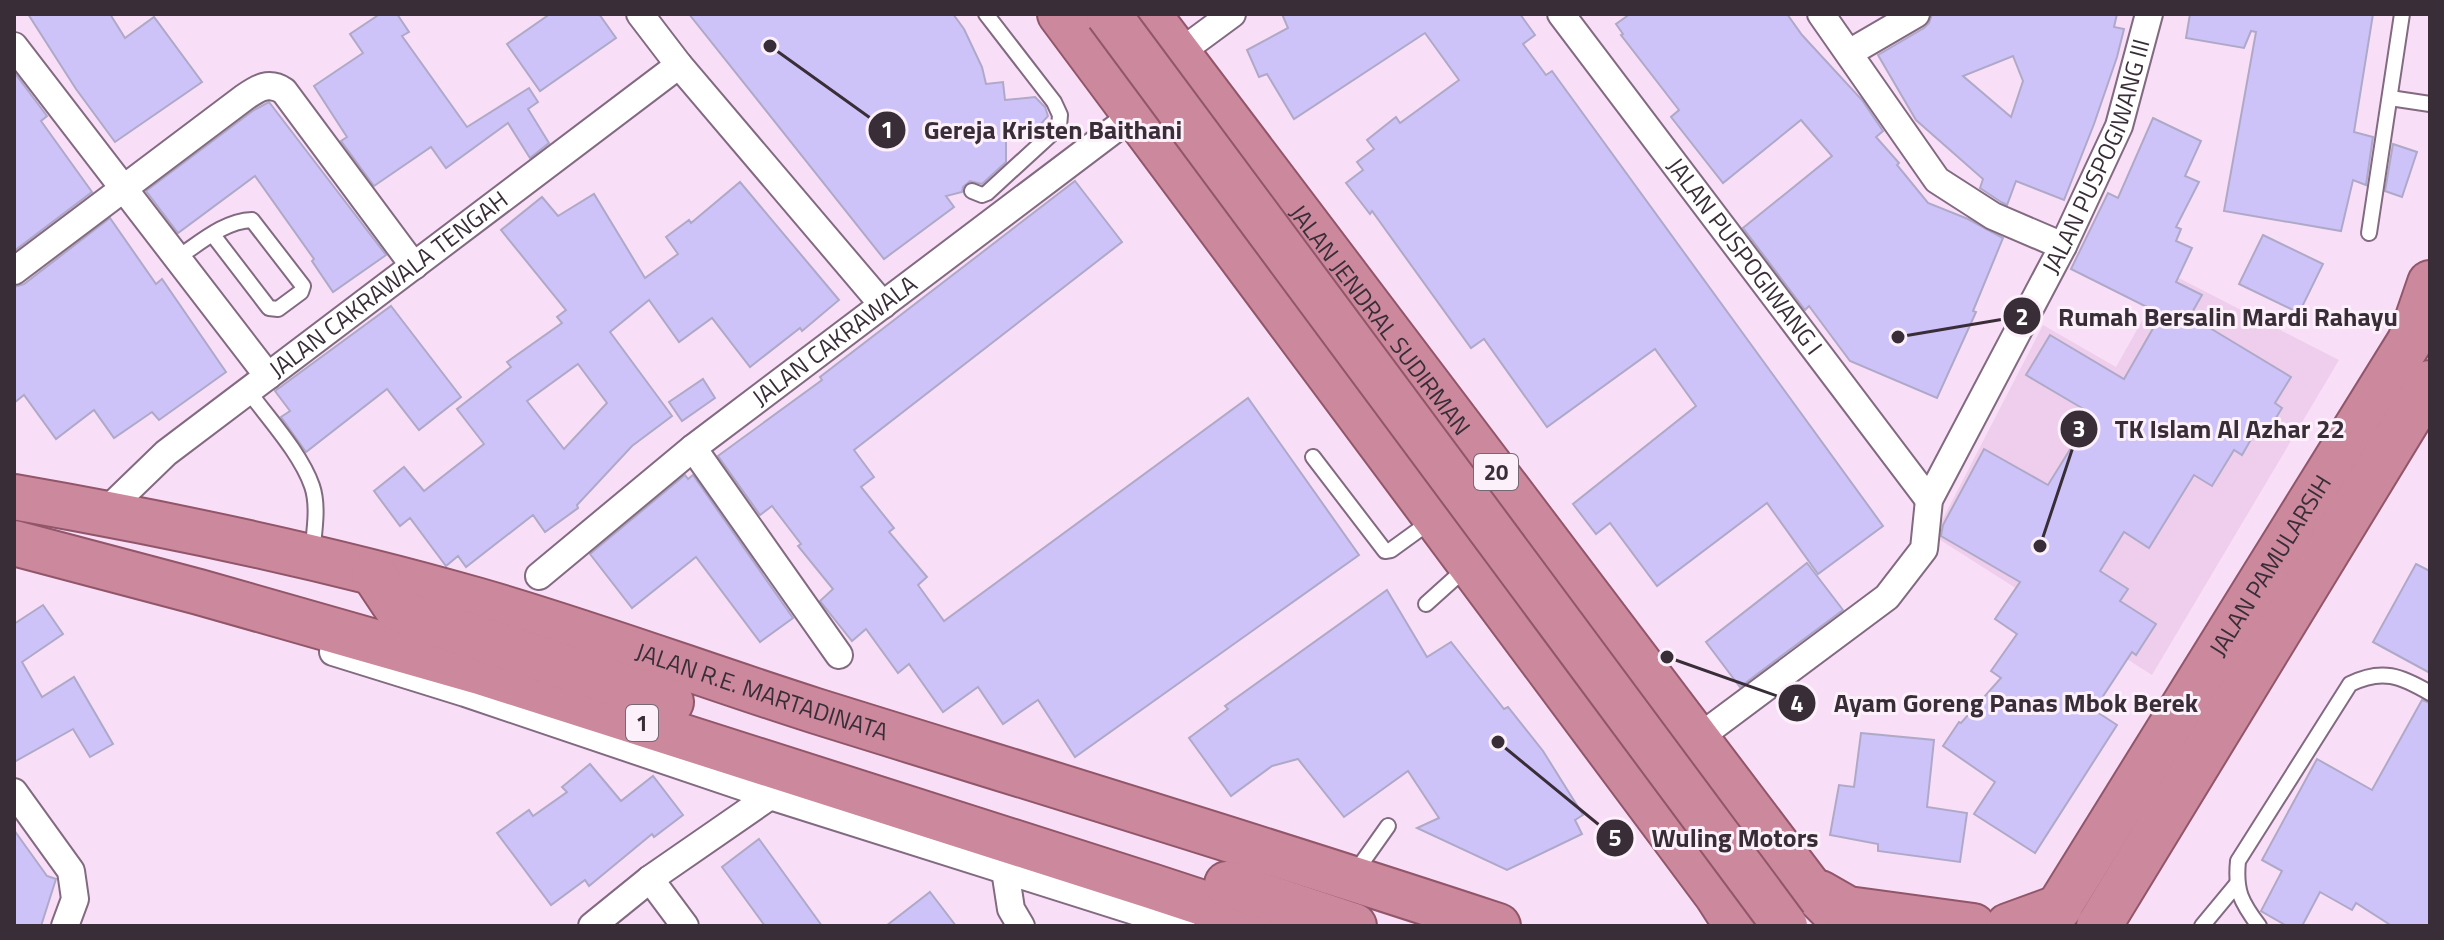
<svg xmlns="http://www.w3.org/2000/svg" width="2444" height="940" font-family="'Titillium Web',sans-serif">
	<rect width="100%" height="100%" fill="#f9def7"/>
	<polygon fill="#eeceec" points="2169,273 2339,360 2152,675 1934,536 2043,325 2116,367"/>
	<g fill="#cec3f9" stroke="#afa9c8" stroke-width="2" fill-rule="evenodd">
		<polygon points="28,14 110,14 125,38 154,17 202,82 115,142 76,89"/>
		<polygon points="380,14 397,14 409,32 402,36 467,127 529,88 538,102 528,109 549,143 530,158 508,123 446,168 431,147 374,186 341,141 347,137 314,86 363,53 350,34"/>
		<polygon points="550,14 599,14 616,38 540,91 507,44"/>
		<polygon points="689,14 953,14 964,29 982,67 986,84 1003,82 1005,100 1035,97 1045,107 1048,116 1040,125 1006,129 1006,162 982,184 970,181 963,187 962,192 946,196 954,207 884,259"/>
		<polygon points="1282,14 1520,14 1535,35 1523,44 1546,75 1552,71 1883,526 1818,574 1767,503 1657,586 1610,523 1596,534 1573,504 1696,406 1655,349 1547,427 1484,339 1471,348 1372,211 1370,214 1346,183 1363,170 1357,162 1374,149 1367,140 1396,117 1400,123 1459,80 1425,33 1294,119 1267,74 1259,77 1247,50 1288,28"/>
		<polygon points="1630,14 1787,14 1802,35 1862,100 1883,131 1876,137 1899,163 1897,165 1928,203 1968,219 2003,238 1973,311 1976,312 1937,398 1850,361 1809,306 1805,310 1743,228 1832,156 1801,120 1723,183 1671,117 1679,110 1621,35 1623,34 1616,24"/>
		<path d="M1932,14H2117L2114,27L2124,29L2117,57L2094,124L2064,200L2016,181L2007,205L2001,202L1980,188L1983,179L1916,120L1878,55L1924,28L1929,23ZM2013,56L2023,81L2011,117L1963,76Z"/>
		<polygon points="2190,14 2373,14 2354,132 2373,137 2366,185 2353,180 2341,231 2224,211 2256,32 2251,31 2244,48 2186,38"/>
		<polygon points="14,72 47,116 41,121 92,192 14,251"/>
		<polygon points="269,102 386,255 333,292 312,261 314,259 255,176 178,233 146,191 254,110"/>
		<polygon points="2153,118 2201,141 2185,176 2199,182 2176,227 2181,229 2176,241 2192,248 2176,282 2202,295 2190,316 2291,377 2275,403 2282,408 2266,434 2257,429 2242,455 2234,450 2212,486 2194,475 2149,548 2124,532 2100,571 2128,589 2120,601 2156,624 2136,655 2132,652 2094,710 2117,725 2035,853 1974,814 1995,782 1943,746 1959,722 1961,723 2001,678 1991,671 2017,634 1995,619 2020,582 1941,536 1943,525 1984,449 2048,485 2092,414 2026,375 2050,335 2124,379 2159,318 2152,314 2153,310 2071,269 2108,193 2118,198"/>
		<polygon points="2393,144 2417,152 2402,197 2385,191"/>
		<polygon points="1075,181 1122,242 854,450 874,477 861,487 894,528 889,532 927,577 918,585 944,621 1248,398 1359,555 1075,757 1038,700 1003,724 978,687 943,712 909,664 898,673 866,629 852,641 820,601 833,589 798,546 801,544 772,506 760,515 718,456 822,380 820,377"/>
		<path d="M740,182L839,300L802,331L800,328L750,367L712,318L679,342L649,300L610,332L672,416L632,446L577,505L578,508L545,532L533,515L466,567L458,556L446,566L410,518L400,526L374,491L404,467L424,491L484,444L457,409L511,367L507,362L562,323L557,317L566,310L501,230L542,197L558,216L594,194L645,278L678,254L666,237L689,220L691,223ZM578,364L607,403L564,449L527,401Z"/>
		<polygon points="110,218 156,284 162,279 226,372 159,420 152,412 114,438 94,410 56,439 24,395 14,403 14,287 24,284"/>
		<polygon points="2263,235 2323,264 2299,313 2239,284"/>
		<polygon points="391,306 461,397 419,430 387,389 306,452 281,417 290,411 275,391"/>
		<polygon points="703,379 715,398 682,421 669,402"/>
		<polygon points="685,475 688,479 693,475 793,618 760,642 696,557 632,608 590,554"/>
		<polygon points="1807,563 1843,610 1740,687 1706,642"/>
		<polygon points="2416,564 2430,571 2430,673 2373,642"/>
		<polygon points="1387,590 1427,657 1451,642 1504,709 1508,707 1543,751 1583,815 1575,820 1582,834 1507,870 1417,828 1439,818 1408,771 1344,817 1298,759 1272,766 1231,796 1189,738 1228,709 1225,706"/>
		<polygon points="43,605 63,634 22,662 42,697 74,677 113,744 90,757 73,729 14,762 14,624"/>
		<polygon points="2422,700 2430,703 2430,926 2392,926 2356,903 2352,910 2320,892 2302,926 2287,926 2261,911 2282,871 2262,860 2317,759 2372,790"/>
		<polygon points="1861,733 1934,740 1927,807 1967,813 1960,862 1878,851 1878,844 1830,835 1839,785 1854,787"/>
		<polygon points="590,764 621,801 653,776 683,815 654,837 652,834 589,886 585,880 551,905 497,833 529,810 533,816 567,792 562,787"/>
		<polygon points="14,830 47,876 56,879 41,926 14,926"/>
		<polygon points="759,839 822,926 765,926 722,867"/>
		<polygon points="930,892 956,926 886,926"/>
	</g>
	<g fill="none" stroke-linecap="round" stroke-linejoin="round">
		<g stroke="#826a80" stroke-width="18">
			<g id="service">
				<polyline points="2390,98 2430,104"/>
				<polyline points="972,191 982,195 987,193 1059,127 1060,115 1054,102 986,14"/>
				<polyline points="2369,233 2402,14"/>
				<path d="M177,258C200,243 224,221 252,220L303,286L301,292L278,309L269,308L213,235"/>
				<path d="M249,392C269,419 301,454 312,486C319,506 314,533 312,554"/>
				<polyline points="1313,457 1385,551 1391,550 1431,521"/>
				<polyline points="1426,604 1466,568"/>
				<polyline points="1354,874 1388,826"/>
				<polyline points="2202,926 2236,885"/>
				<path d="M2259,926C2241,902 2235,891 2238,861L2350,684C2382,668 2401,676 2430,693"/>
			</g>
		</g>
		<g stroke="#826a80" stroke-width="30">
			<g id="minor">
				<polyline points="640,14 679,65 883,305"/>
				<path id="s1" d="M1561,14L1929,500"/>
				<polyline points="1821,14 1937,180 1993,216 2063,246"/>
				<polyline points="14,46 268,376"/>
				<polyline points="1179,53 1232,14"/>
				<polyline points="1849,53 1916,14"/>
				<path d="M14,271L245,97C258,88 269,81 284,91L414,266"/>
				<polyline points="693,448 839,655"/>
				<path id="s2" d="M105,512L166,453L679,65"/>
				<path id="s3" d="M539,576L693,448L1135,114"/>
				<polyline points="333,652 465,693 770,796 1182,926"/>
				<path id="s4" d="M1686,747L1887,597L1924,549L1929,500L2063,246L2119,126L2149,14"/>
				<polyline points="14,792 71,871 75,899 65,926"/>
				<polyline points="1005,870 1011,909 1021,926"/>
				<polyline points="650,879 685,926"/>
				<polyline points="592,926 650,879 770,796"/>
			</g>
		</g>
		<g stroke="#915669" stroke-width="48">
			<g id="trunk">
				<polyline points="1060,14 1717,895 1737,926"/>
				<path id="s5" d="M1148,14L1808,886L1848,926"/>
				<path id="s6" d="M14,497C169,524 325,557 476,600C591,633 703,675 816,711C1044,782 1272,851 1498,926"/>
				<polyline points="14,543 199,592 480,672 1151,886 1224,910 1263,926"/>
				<polyline points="374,574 396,607 417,618 671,702"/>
				<polyline points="1227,884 1354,926"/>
				<polyline points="1820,893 1848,909 1973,926"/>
				<polyline points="2008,926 2060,907"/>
				<path id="s7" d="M2047,926L2410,341L2430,283"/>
				<polyline points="2099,926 2430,383"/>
			</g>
		</g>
		<use href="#service" stroke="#fff" stroke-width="14"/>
		<use href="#minor" stroke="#fff" stroke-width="26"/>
		<use href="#trunk" stroke="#cc889c" stroke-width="44"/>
		<g stroke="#915669" stroke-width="48" stroke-linecap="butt">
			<polyline id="trunk-bridge" points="1108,14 1785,926"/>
		</g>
		<use href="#trunk-bridge" stroke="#cc889c" stroke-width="44"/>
	</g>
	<g text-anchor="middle" stroke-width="6" stroke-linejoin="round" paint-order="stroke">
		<g fill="#fcf1fb" stroke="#746872" stroke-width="2">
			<rect x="1474" y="454" width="44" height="36" rx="6"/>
			<rect x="626" y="705" width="32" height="36" rx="6"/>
		</g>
		<g font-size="22" font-weight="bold" fill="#392e38">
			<text x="1496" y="480">20</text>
			<text x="642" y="731">1</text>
		</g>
		<g font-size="24" fill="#392e38" stroke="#fcf1fb">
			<text dy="8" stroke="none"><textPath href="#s4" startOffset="744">JALAN PUSPOGIWANG III</textPath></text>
			<text dy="8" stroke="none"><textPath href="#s1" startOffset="304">JALAN PUSPOGIWANG I</textPath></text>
			<text dy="8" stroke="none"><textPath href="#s2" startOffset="364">JALAN CAKRAWALA TENGAH</textPath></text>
			<text dy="8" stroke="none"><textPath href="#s5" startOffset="384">JALAN JENDRAL SUDIRMAN</textPath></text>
			<text dy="8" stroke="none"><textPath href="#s3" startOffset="378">JALAN CAKRAWALA</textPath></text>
			<text dy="8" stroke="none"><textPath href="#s7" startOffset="424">JALAN PAMULARSIH</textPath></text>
			<text dy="8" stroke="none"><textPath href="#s6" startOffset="774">JALAN R.E. MARTADINATA</textPath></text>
		</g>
	</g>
	<path fill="none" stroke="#392e38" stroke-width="3" d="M770 46L887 130M1898 337L2022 316M2040 546L2079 429M1667 657L1797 703M1498 742L1615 838"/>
	<g fill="#392e38" stroke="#fcf1fb" stroke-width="3">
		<circle cx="770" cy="46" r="8"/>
		<circle cx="1898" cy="337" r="8"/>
		<circle cx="2040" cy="546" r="8"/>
		<circle cx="1667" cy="657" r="8"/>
		<circle cx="1498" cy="742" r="8"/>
		<circle cx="887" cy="130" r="20"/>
		<circle cx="2022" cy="316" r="20"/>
		<circle cx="2079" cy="429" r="20"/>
		<circle cx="1797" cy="703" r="20"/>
		<circle cx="1615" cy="838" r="20"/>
	</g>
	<g font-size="24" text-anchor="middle" font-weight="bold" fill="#fff">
		<text x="887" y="138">1</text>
		<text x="2022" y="325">2</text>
		<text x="2079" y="437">3</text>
		<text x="1797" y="712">4</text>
		<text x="1615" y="846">5</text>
	</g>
	<g font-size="26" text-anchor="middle" font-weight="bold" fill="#392e38" stroke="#fcf1fb" stroke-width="6" stroke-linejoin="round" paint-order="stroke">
		<text x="1053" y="139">Gereja Kristen Baithani</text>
		<text x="2228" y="326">Rumah Bersalin Mardi Rahayu</text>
		<text x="2230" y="438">TK Islam Al Azhar 22</text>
		<text x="2016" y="712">Ayam Goreng Panas Mbok Berek</text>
		<text x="1735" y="847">Wuling Motors</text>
	</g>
	<rect width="2444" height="940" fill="none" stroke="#392e38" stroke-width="32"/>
</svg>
